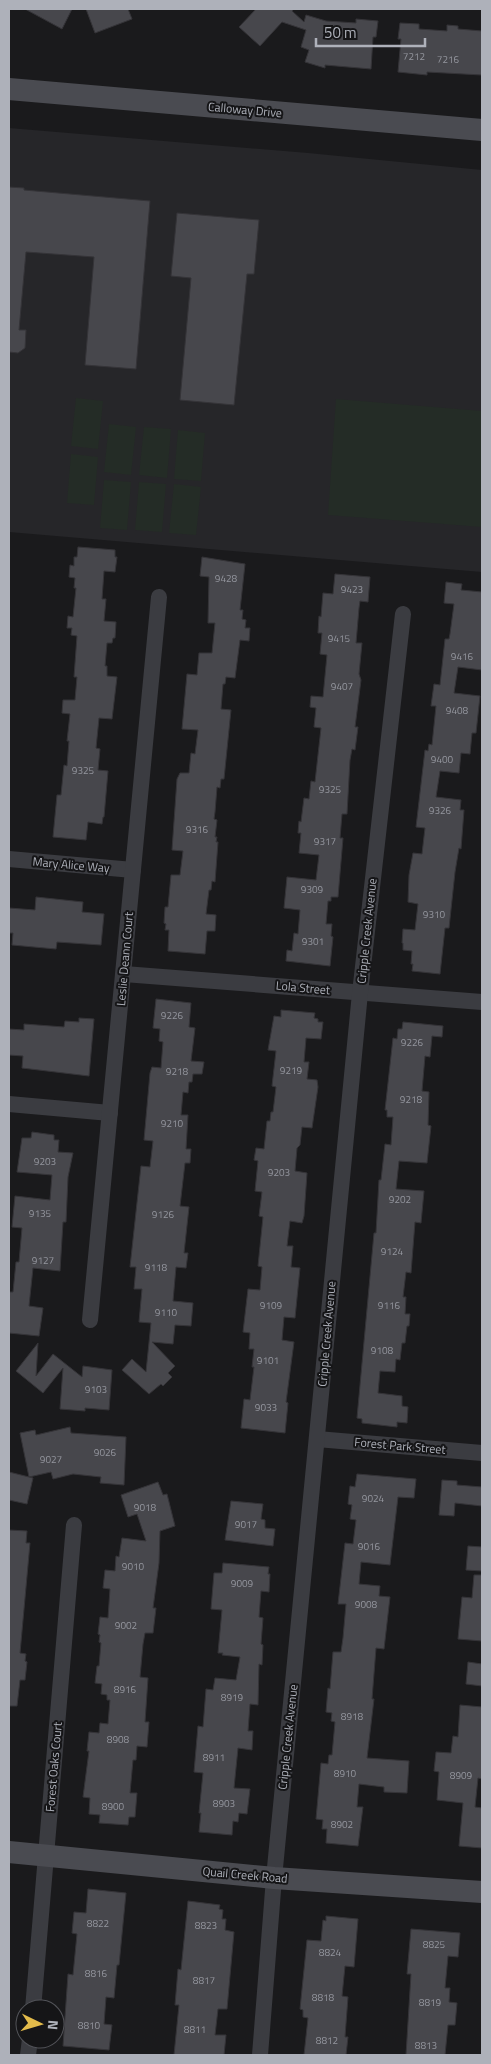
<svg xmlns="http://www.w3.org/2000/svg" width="491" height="2064" font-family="'Titillium Web',sans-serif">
	<rect width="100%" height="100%" fill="#1a1a1c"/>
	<polygon fill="#262629" points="9,128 308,153 482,170 482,572 9,532"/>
	<g fill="#242c26">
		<polygon points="76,398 103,401 98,449 71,446"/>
		<polygon points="336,399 482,411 482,527 328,515"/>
		<polygon points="109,424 136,427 131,475 104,472"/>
		<polygon points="144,427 171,429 167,478 139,475"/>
		<polygon points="178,430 205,433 201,481 174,479"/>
		<polygon points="71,454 98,457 94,505 67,503"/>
		<polygon points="104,480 131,482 127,530 100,528"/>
		<polygon points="139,482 166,484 162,532 135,530"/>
		<polygon points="174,484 201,487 196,535 169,533"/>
	</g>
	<g fill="#47474c" stroke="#353438">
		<polygon points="25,9 72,9 62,29"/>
		<polygon points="86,9 128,9 132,19 95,33"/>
		<polygon points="256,9 294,9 292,11 304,22 306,15 326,21 356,23 356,19 378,21 376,37 373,37 371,69 325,65 325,68 305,62 309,50 301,47 306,30 282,22 260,46 239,27"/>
		<polygon points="400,23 419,24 419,29 447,31 447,25 458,26 458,29 482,31 482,75 427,72 427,75 398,72 401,39 398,39"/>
		<polygon points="9,187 24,188 24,190 150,201 136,369 85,365 94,257 26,252 19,330 26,330 25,348 18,353 9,352"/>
		<polygon points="177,213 259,220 254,274 247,274 234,405 180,400 191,278 171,276"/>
		<polygon points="78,547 115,550 115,557 117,557 115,572 104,571 102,599 106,599 104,621 116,622 115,638 113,638 112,643 107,643 105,666 107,666 107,676 117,677 112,719 99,718 96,748 100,749 98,770 108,771 104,817 103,817 102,824 88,822 86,840 53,837 57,795 61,795 64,765 67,766 69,741 67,741 70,714 62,713 63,700 75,700 77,677 74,677 77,636 71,635 72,628 67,628 68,616 73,617 76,588 74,588 75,578 69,577 70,565 74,566 74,557 77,557"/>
		<polygon points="202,557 245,564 240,610 243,610 242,619 246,620 245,628 250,628 249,641 240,640 235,678 226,677 225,684 223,684 221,709 231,710 224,779 221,779 220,788 217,787 215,812 214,819 217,820 215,837 217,837 216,842 218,842 215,882 212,881 211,890 209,890 206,914 216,915 215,931 207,931 205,954 168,951 169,930 165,930 166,924 164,923 165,907 168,907 171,875 180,875 183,851 172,850 177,779 180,773 189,773 191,753 195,754 198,730 182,729 187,674 197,675 199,653 212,653 215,623 208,623 209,577 200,576"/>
		<polygon points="335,574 370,577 368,602 360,601 359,608 356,643 362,643 359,674 361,680 355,727 358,727 355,750 352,749 350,760 347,814 342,814 340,838 343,838 338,897 331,897 331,901 328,901 326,924 332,924 331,936 333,937 330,966 286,961 287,950 292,951 294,933 298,934 300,910 284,908 287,877 316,880 319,855 299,853 301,833 298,833 299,821 301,822 304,798 309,799 311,781 315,782 321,728 314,727 316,708 310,707 311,696 323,697 327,655 320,654 322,633 318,633 319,616 321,617 323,593 333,594"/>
		<polygon points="446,582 462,584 461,590 482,592 482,670 458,667 454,693 480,696 476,733 472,733 470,754 461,753 459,773 440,771 436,797 461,800 460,810 464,810 461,849 459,848 455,872 449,928 445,928 440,974 412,971 413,964 411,964 412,951 403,950 403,943 402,943 403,929 415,930 418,904 408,902 409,875 413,853 422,854 425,828 416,827 425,750 428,751 429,744 432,745 436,706 431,706 434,684 440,685 445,639 449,639 450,634 454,604 444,603"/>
		<polygon points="36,897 83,902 82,912 104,914 101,945 57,942 56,949 12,945 13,933 9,933 9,908 35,910"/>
		<polygon points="156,999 191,1003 189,1027 195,1028 191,1061 204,1062 202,1074 193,1074 192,1082 189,1082 188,1093 183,1092 181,1115 188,1115 186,1149 191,1149 190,1163 185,1163 180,1206 189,1207 184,1253 188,1253 186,1268 176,1267 173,1301 193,1303 191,1326 175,1325 173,1344 152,1342 175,1366 168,1373 172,1377 163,1386 161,1384 149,1394 122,1370 132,1359 146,1372 151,1323 139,1322 142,1289 134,1289 136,1267 130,1267 141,1166 150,1167 153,1141 144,1140 150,1073 152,1067 161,1068 163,1042 159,1041 160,1029 153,1028"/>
		<polygon points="281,1010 315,1013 314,1018 318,1019 318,1022 323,1022 321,1039 306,1038 304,1062 309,1062 307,1079 317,1080 318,1087 312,1128 302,1127 300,1145 297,1148 295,1171 307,1173 304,1216 302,1223 290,1221 287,1246 293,1246 291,1267 300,1268 295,1318 284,1317 282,1340 294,1342 286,1402 288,1403 285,1433 241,1428 244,1399 250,1400 254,1367 252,1367 254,1349 249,1349 250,1333 243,1332 248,1289 260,1290 262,1267 258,1266 263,1217 259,1216 262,1192 255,1191 258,1161 254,1160 256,1148 264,1149 267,1121 270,1121 271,1112 273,1112 276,1087 272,1086 276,1051 268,1050 274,1016 281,1017"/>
		<polygon points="79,1018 94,1019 89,1076 22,1068 23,1056 9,1055 9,1029 24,1030 24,1024 64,1027 65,1021 79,1022"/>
		<polygon points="403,1022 443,1026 442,1037 432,1036 430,1057 425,1056 422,1091 429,1092 428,1125 431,1126 427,1163 399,1161 396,1189 424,1191 421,1223 415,1222 411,1273 406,1272 403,1297 406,1297 405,1314 410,1314 409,1326 407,1326 405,1343 402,1343 400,1360 396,1359 395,1372 380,1371 378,1393 402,1396 402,1406 408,1407 407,1423 397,1422 397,1427 362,1423 362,1419 357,1418 358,1407 374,1233 376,1233 379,1180 381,1180 385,1144 391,1145 393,1117 387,1117 387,1110 385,1110 393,1038 397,1039 398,1029 402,1029"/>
		<polygon points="32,1132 54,1135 54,1140 59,1140 58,1152 73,1153 68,1177 66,1222 63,1222 60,1271 33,1268 29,1306 43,1308 39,1336 9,1333 9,1292 13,1292 16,1262 19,1262 22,1228 12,1227 15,1196 50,1200 52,1175 17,1172 22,1138 31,1138"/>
		<polygon points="38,1343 36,1376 53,1354 82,1377 83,1366 112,1370 109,1410 85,1408 85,1411 60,1409 63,1368 43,1393 16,1371"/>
		<polygon points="70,1427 71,1433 126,1437 124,1485 100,1483 101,1477 73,1474 53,1479 51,1472 29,1477 20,1433 35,1430 36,1435"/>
		<polygon points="9,1472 33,1478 27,1504 9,1500"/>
		<polygon points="357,1474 416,1479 414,1498 398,1497 390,1565 361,1562 359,1584 380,1586 379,1596 390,1597 384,1649 376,1648 372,1699 374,1699 367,1758 409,1761 407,1793 384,1792 384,1787 359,1784 357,1807 363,1807 358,1846 326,1843 327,1829 322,1829 323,1820 316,1819 321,1763 328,1764 329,1755 332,1755 335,1722 331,1721 332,1713 326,1712 328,1688 330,1689 333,1652 341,1652 343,1638 346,1604 338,1604 345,1543 353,1544 356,1520 350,1519 352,1505 348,1504 350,1486 355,1487"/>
		<polygon points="442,1480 457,1481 457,1485 482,1487 482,1506 455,1503 454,1516 439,1515"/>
		<polygon points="158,1482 163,1495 167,1494 175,1526 160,1531 159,1563 153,1608 156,1608 153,1633 145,1633 143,1644 140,1677 148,1678 145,1722 149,1722 147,1747 137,1746 136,1760 133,1760 130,1793 137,1793 135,1817 129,1817 128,1825 99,1823 100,1815 89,1814 90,1798 83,1797 89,1751 87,1751 89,1732 99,1733 100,1723 108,1724 110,1700 107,1700 107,1695 101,1694 102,1684 95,1683 97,1666 99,1666 101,1643 99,1642 100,1635 98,1634 100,1617 108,1618 110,1589 103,1588 105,1570 115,1571 116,1556 119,1557 122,1538 146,1541 137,1514 128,1517 121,1495"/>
		<polygon points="231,1501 263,1504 261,1519 265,1520 265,1528 275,1529 273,1546 225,1540"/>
		<polygon points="9,1530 27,1531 26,1543 30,1543 20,1653 26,1654 25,1661 27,1662 25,1680 20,1680 17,1706 9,1706"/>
		<polygon points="468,1546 482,1547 482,1571 466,1570"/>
		<polygon points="223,1563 269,1567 268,1574 270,1574 269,1592 261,1591 259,1617 263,1618 261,1644 263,1645 262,1665 259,1664 258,1705 250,1704 248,1731 253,1731 252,1750 238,1748 234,1788 250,1789 247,1814 239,1813 238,1822 233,1821 232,1835 199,1832 201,1813 199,1813 203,1773 194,1772 198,1726 203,1727 206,1689 213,1690 215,1678 236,1680 240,1657 222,1655 223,1653 218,1653 222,1610 211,1609 214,1573 222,1573"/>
		<polygon points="474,1575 482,1575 482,1641 458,1639 462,1597 472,1598"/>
		<polygon points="468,1662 482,1664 482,1686 466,1684"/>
		<polygon points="460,1705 482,1707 482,1779 478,1778 475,1807 482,1808 482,1848 459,1846 463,1803 437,1800 439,1772 434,1771 436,1752 451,1753 453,1736 458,1737"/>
		<polygon points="88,1889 126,1893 119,1965 117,1965 114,1998 106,1997 104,2024 112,2025 109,2050 63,2046 68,1974 73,1975 77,1934 72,1933 74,1912 86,1913"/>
		<polygon points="188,1901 220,1905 219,1909 223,1910 222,1919 226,1919 225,1930 234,1932 227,2009 218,2009 215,2035 226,2035 224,2055 174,2055 179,2005 175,2005 178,1969 181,1970"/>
		<polygon points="326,1916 358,1919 354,1967 345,1966 342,1996 348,1997 345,2037 348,2037 346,2055 304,2055 308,2018 303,2017 303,2010 300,2009 307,1940 321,1941 323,1920 326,1921"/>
		<polygon points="411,1929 460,1933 458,1957 448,1956 445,1988 450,1988 449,2002 457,2003 455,2025 448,2025 445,2055 406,2055 411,1974 407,1974"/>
	</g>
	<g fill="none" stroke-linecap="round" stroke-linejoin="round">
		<g stroke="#3b3c41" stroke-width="16">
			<polyline points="9,859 133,870"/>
			<polyline points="124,974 482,1002"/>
			<polyline points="9,1104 110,1113"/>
			<polyline points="90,1320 159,597"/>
			<polyline points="317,1439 482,1453"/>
			<polyline points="33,2009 74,1525"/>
			<polyline points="28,2055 30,2039"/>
			<polyline points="260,2055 274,1878 360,993 403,614"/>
		</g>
		<g stroke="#4a4b51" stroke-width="22">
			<polyline points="9,89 482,130"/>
			<polyline points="9,1852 274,1878 482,1892"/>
		</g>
	</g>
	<g text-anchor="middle" stroke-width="4" stroke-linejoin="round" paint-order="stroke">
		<g font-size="10" fill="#94969e">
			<text x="414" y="60">7212</text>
			<text x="448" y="63">7216</text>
			<text x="226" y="582">9428</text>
			<text x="352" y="593">9423</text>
			<text x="339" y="642">9415</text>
			<text x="462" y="660">9416</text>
			<text x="342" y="690">9407</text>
			<text x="457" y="714">9408</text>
			<text x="442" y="763">9400</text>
			<text x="83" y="774">9325</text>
			<text x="330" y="793">9325</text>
			<text x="440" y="814">9326</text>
			<text x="197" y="833">9316</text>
			<text x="325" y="845">9317</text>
			<text x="312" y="893">9309</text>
			<text x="434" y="918">9310</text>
			<text x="313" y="945">9301</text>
			<text x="172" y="1019">9226</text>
			<text x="412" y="1046">9226</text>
			<text x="291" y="1074">9219</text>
			<text x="177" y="1075">9218</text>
			<text x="411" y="1103">9218</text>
			<text x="172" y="1127">9210</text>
			<text x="45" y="1165">9203</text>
			<text x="279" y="1176">9203</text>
			<text x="400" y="1203">9202</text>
			<text x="40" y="1217">9135</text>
			<text x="163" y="1218">9126</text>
			<text x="392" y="1255">9124</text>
			<text x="43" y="1264">9127</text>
			<text x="156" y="1271">9118</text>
			<text x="271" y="1309">9109</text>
			<text x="389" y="1309">9116</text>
			<text x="166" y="1316">9110</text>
			<text x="382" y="1354">9108</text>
			<text x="268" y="1364">9101</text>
			<text x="96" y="1393">9103</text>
			<text x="266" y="1411">9033</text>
			<text x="105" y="1456">9026</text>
			<text x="51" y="1463">9027</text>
			<text x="373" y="1502">9024</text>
			<text x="145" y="1511">9018</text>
			<text x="246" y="1528">9017</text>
			<text x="369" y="1550">9016</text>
			<text x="133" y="1570">9010</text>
			<text x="242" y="1587">9009</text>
			<text x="366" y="1608">9008</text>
			<text x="126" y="1629">9002</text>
			<text x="125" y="1693">8916</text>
			<text x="232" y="1701">8919</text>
			<text x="352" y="1720">8918</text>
			<text x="118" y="1743">8908</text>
			<text x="214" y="1761">8911</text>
			<text x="345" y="1777">8910</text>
			<text x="461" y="1779">8909</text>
			<text x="224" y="1807">8903</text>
			<text x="113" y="1810">8900</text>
			<text x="342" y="1828">8902</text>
			<text x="98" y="1927">8822</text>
			<text x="206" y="1929">8823</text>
			<text x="434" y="1948">8825</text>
			<text x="330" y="1956">8824</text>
			<text x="96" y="1977">8816</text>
			<text x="204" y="1984">8817</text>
			<text x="323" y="2001">8818</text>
			<text x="430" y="2006">8819</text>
			<text x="89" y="2029">8810</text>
			<text x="195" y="2033">8811</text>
			<text x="327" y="2044">8812</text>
			<text x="426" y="2049">8813</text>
		</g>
		<g font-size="12" fill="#aeb1ba" stroke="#151517">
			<text transform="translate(245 110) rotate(5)" y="4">Calloway Drive</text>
			<text transform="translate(71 865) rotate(5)" y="4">Mary Alice Way</text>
			<text transform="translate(367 931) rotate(-84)" y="4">Cripple Creek Avenue</text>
			<text transform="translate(125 959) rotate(-85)" y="4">Leslie Deann Court</text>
			<text transform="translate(303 988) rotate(5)" y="4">Lola Street</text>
			<text transform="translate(327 1334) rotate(-85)" y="4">Cripple Creek Avenue</text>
			<text transform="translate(400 1446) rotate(5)" y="4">Forest Park Street</text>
			<text transform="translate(288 1737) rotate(-84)" y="4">Cripple Creek Avenue</text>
			<text transform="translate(54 1767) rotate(-85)" y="4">Forest Oaks Court</text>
			<text transform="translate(245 1875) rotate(5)" y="4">Quail Creek Road</text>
		</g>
	</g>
	<rect width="491" height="2064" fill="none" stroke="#aeb1ba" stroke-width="20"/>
	<g transform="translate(40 2024) rotate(95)"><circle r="24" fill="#151517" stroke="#525358"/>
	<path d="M0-4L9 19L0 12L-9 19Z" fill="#e3bb4b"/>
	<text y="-8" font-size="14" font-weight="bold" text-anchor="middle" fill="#aeb1ba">N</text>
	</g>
	<path d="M316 38v8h109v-8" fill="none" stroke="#aeb1ba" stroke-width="2.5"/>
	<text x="324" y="38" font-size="15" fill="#aeb1ba" stroke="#151517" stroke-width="4" paint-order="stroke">50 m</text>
</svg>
